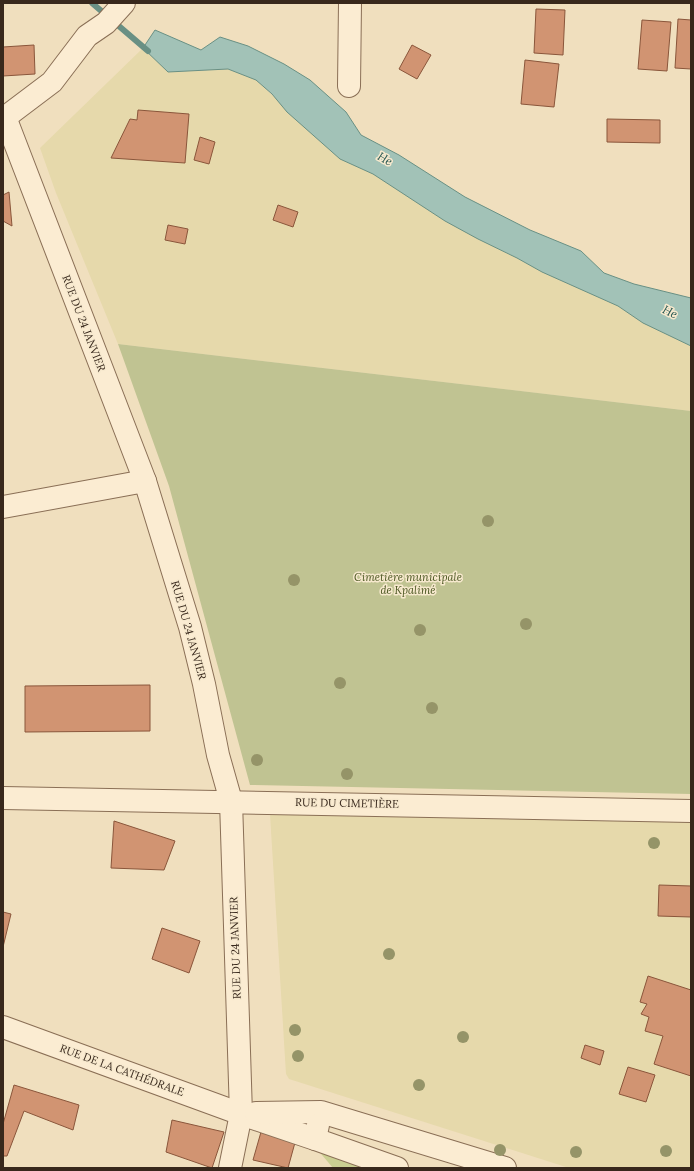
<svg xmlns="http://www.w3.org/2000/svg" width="694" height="1171" font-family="Lora,serif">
	<rect width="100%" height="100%" fill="#f0dfbe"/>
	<g fill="#e6d9ab">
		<polygon points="143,48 168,72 228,69 256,80 340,159 373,174 445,221 517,258 542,272 618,306 643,323 691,346 691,411 118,344 56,193 40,148"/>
		<polygon points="269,798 691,816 691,1168 569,1168 289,1079 286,1074"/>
	</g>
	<polygon fill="#cbcf92" points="317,1149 376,1168 333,1168"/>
	<polygon fill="#c0c392" points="118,344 691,411 691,794 250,785 169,486"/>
	<polygon fill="#a2c2b7" stroke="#699084" points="155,30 201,50 220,37 248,46 284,64 310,80 346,112 361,135 399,155 465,197 530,230 581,251 604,273 634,284 691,298 691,346 643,323 618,306 542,272 517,258 478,239 445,221 373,174 340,159 287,112 272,94 256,80 228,69 168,72 143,48"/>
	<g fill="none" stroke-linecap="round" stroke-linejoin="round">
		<polyline stroke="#699084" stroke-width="6" points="92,3 148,51"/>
	</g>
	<g fill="#d19472" stroke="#8a563b">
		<polygon points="536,9 565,10 563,55 534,53"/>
		<polygon points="678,19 691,20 691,69 675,68"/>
		<polygon points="642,20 671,22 667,71 638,69"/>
		<polygon points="34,45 35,74 3,76 3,47"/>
		<polygon points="412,45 431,55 417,79 399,69"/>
		<polygon points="525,60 559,64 554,107 521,104"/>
		<polygon points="138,110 189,114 185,163 111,158 130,119 137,120"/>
		<polygon points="607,119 660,120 660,143 607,142"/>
		<polygon points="200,137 215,142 209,164 194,160"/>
		<polygon points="9,192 12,226 3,221 3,195"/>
		<polygon points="278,205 298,212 293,227 273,220"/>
		<polygon points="168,225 188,229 185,244 165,240"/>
		<polygon points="150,685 150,731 25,732 25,686"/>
		<polygon points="114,821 175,841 164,870 111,868"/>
		<polygon points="659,885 691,886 691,917 658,916"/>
		<polygon points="3,912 11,914 3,947"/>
		<polygon points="162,928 200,941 189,973 152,959"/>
		<polygon points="648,976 691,990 691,1076 654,1064 663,1036 645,1031 649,1017 641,1014 647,1004 640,1002"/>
		<polygon points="585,1045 604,1051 600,1065 581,1058"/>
		<polygon points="628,1067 655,1075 646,1102 619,1094"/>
		<polygon points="14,1085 79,1105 73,1130 24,1111 7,1156 3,1156 3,1124"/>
		<polygon points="267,1111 299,1128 288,1168 253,1160"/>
		<polygon points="172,1120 224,1132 212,1168 166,1152"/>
	</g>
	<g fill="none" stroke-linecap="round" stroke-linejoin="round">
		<g stroke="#8a6f56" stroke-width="24">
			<g id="minor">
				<polyline points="349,86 350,3"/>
				<polyline points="5,117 145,481 190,627 204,684 218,755 231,801 241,1114 230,1168"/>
				<polyline points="3,119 52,82 87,36 106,23 124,3"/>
				<polyline points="3,507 145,481"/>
				<polyline points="3,798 691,811"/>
				<polyline points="3,1027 241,1114 315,1139"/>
				<polyline points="256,1113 321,1112 505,1168"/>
				<polyline points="318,1125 315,1139 397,1168"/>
			</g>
		</g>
		<use href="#minor" stroke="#fbecd2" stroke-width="22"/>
	</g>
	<g fill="#959468">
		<circle cx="488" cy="521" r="6"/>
		<circle cx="294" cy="580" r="6"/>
		<circle cx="526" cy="624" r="6"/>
		<circle cx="420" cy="630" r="6"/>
		<circle cx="340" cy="683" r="6"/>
		<circle cx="432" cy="708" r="6"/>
		<circle cx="257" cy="760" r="6"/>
		<circle cx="347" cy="774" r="6"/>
		<circle cx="654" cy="843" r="6"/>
		<circle cx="389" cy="954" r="6"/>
		<circle cx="295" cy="1030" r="6"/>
		<circle cx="463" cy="1037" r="6"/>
		<circle cx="298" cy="1056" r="6"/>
		<circle cx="419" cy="1085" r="6"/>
		<circle cx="500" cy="1150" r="6"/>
		<circle cx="666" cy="1151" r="6"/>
		<circle cx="576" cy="1152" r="6"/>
	</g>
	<g text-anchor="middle" stroke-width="3" stroke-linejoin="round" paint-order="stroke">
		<g font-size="11" fill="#38281c" stroke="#f7e9ce">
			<text transform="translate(84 323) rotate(69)" y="4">RUE DU 24 JANVIER</text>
			<text transform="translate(189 630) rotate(74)" y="4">RUE DU 24 JANVIER</text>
			<text transform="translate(347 803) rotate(1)" y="4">RUE DU CIMETIÈRE</text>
			<text transform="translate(235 948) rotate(-92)" y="4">RUE DU 24 JANVIER</text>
			<text transform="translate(122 1070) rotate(20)" y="4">RUE DE LA CATHÉDRALE</text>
		</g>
		<g font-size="11" font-style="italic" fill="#4b5621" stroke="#f7e9ce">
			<text x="408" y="581">Cimetière municipale<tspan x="408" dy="13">de Kpalimé</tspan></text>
		</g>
		<g font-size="12" font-style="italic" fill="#2a5953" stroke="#f7e9ce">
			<text transform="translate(385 159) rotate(30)" y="4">He</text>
			<text transform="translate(670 312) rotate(27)" y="4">He</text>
		</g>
	</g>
	<rect width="694" height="1171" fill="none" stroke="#38281c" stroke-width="8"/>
</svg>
